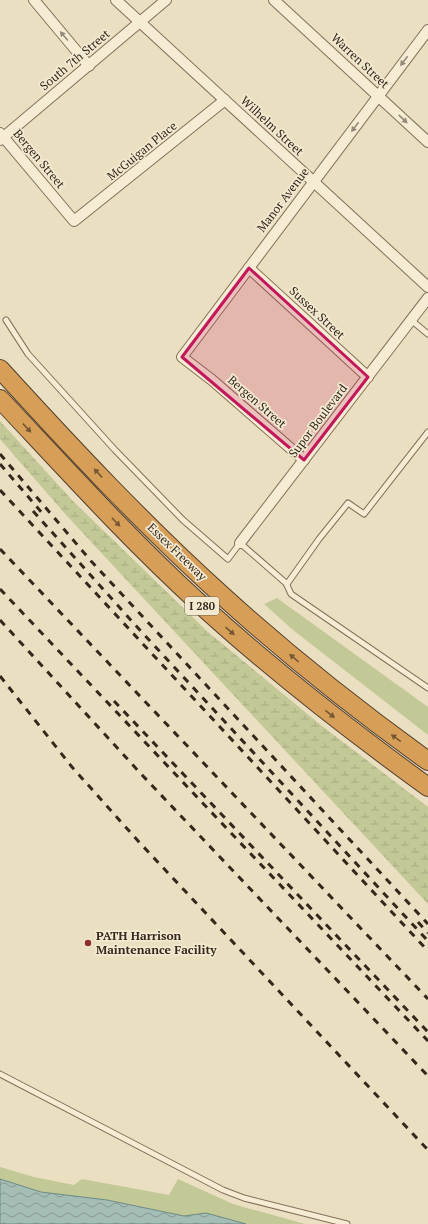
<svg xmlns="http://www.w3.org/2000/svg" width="428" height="1224" font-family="'PT Serif',serif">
	<defs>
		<pattern id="wetland-marsh" width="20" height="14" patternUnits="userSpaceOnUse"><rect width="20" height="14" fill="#c2c896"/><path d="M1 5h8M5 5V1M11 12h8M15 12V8" fill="none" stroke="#a7ac81"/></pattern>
		<pattern id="water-waves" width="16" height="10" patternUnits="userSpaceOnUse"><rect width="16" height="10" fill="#a4beb6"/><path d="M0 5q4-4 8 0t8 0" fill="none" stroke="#869a93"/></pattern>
	</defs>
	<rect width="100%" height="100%" fill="#ebdfc1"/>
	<g fill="#c2c896">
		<polygon points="277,598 428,707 428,735 293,630 264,604"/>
		<polygon points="0,1167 34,1177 74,1185 82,1179 169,1195 178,1179 233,1204 305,1224 246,1224 206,1213 184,1216 107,1200 41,1192 0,1179"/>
	</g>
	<polygon fill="url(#wetland-marsh)" points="0,421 73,501 208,632 322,726 428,807 428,904 67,516 0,439"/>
	<polygon fill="url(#water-waves)" stroke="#6b8b83" points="0,1179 41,1192 107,1200 184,1216 206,1213 246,1224 0,1224"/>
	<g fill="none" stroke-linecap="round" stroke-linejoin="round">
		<g stroke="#83705a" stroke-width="7">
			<g id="service">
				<polyline points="6,320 28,354 115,450 183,520 228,559 240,543 287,584 319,539 348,503 364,514 428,432"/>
				<polyline points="411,320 428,334"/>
				<polyline points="286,583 291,594 428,688"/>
				<polyline points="0,1074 223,1190 244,1198 347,1224"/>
			</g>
		</g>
		<g stroke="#83705a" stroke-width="12">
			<g id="minor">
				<polyline points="34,0 89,66"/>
				<polyline points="116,0 428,287"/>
				<polyline points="274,0 428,142"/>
				<polyline points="0,133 74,221 225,100"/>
				<polyline points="0,140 166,0"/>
				<polyline points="249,268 368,377"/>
				<polyline points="304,460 212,380 182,357 428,30"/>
				<polyline points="240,543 428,298"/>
			</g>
		</g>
		<g stroke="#513e2e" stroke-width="20">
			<g id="motorway">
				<path d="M0,369C72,448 145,526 225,598C289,656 357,710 428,761"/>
				<path d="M0,399C65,468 129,539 199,603C271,669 348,729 428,787"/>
			</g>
		</g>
		<use href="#service" stroke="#f6ecd4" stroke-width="5"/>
		<use href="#minor" stroke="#f6ecd4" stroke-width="10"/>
		<use href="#motorway" stroke="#d69e56" stroke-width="18"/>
		<g stroke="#34281d" stroke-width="3" stroke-dasharray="7 7" stroke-linecap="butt">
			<polyline points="0,454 91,561 428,924"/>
			<polyline points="0,464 43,514"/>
			<polyline points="0,490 428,951"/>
			<polyline points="33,511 138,628 428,941"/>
			<polyline points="0,549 428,999"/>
			<polyline points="0,589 428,1041"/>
			<polyline points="0,620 143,776 428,1076"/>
			<polyline points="0,676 72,767 139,842 428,1150"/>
			<polyline points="114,701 428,1032"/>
			<polyline points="418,922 428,933"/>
		</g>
	</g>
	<defs><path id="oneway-solid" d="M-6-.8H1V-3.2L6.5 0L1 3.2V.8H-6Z"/></defs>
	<g fill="#958a78">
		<use href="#oneway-solid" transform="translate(64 36) rotate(-130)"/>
		<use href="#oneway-solid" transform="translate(404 61) rotate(127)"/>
		<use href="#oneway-solid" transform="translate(403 119) rotate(43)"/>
		<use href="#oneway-solid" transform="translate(355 127) rotate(127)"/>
	</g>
	<g fill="#755734">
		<use href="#oneway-solid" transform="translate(27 428) rotate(47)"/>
		<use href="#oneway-solid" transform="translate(98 473) rotate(-133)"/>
		<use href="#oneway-solid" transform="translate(116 522) rotate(46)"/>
		<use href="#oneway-solid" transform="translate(230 631) rotate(41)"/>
		<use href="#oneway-solid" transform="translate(294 658) rotate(-140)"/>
		<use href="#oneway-solid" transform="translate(330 714) rotate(38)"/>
		<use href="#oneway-solid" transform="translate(396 738) rotate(-144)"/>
	</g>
	<path fill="#c2185b" fill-opacity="0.2" stroke="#c2185b" stroke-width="3" stroke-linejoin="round" d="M249,268L368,377L304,460L182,357Z"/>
	<circle fill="#8f2d2e" stroke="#f3e9d0" stroke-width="1.5" cx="88" cy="943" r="4"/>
	<g text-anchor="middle" stroke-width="3.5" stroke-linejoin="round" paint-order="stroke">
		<rect fill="#f3e9d0" stroke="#6d6253" stroke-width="1" x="185" y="597" width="34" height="18" rx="3"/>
		<g font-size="11" font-weight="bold" fill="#34281d">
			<text x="202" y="610">I 280</text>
		</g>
		<g font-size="12" fill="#34281d" stroke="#f3e9d0">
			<text transform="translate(75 60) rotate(-40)" y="4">South 7th Street</text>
			<text transform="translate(360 61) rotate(43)" y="4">Warren Street</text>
			<text transform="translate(272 126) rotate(43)" y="4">Wilhelm Street</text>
			<text transform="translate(142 151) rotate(-39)" y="4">McGuigan Place</text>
			<text transform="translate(39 159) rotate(50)" y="4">Bergen Street</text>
			<text transform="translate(283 200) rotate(-53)" y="4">Manor Avenue</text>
			<text transform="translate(317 313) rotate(43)" y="4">Sussex Street</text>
			<text transform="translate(257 402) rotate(41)" y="4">Bergen Street</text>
			<text transform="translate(318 421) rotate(-53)" y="4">Supor Boulevard</text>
			<text transform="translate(177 552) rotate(44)" y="4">Essex Freeway</text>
		</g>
		<g font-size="12" font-weight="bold" fill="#34281d" stroke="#f3e9d0" text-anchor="start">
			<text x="96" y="940">PATH Harrison<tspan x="96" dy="14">Maintenance Facility</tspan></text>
		</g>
	</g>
</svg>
